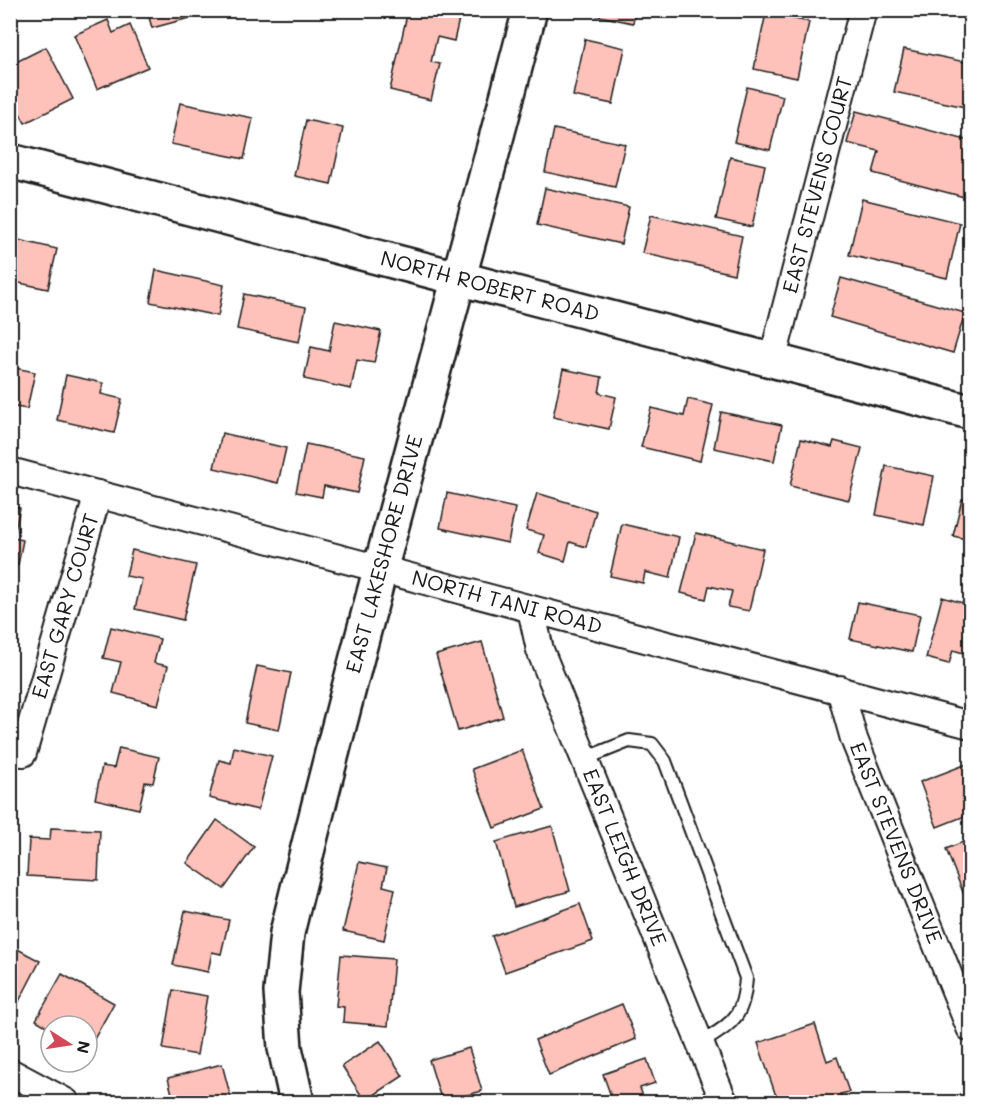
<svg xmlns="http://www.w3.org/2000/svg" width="981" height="1113" font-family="Mali,sans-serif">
	<rect width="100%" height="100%" fill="#fff"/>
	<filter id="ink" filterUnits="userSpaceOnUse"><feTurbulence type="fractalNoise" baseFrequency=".0167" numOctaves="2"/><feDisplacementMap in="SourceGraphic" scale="12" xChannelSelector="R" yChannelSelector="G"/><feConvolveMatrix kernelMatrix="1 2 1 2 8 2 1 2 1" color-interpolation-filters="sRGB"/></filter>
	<g filter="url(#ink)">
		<g fill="#fec2ba" stroke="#1c1c1c" stroke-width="1.5">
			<polygon points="147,10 211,10 212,12 152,28"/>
			<polygon points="408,10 461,10 454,41 437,37 431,62 440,64 431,100 390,90"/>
			<polygon points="595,10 635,10 633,23 594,15"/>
			<polygon points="766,13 809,22 797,78 754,69"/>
			<polygon points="108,20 113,33 130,25 148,67 97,89 74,35"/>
			<polygon points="585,39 625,48 613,104 573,96"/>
			<polygon points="46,47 73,99 25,123 10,94 10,65"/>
			<polygon points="904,49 970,63 970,108 894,92"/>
			<polygon points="747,87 783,96 770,150 734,142"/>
			<polygon points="180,103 253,118 244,159 171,144"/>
			<polygon points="856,111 970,141 970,187 968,198 873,173 879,151 847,143"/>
			<polygon points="306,120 343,128 331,184 294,176"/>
			<polygon points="554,129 625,144 615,187 545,172"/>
			<polygon points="730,157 765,165 752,227 716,219"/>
			<polygon points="545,188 629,207 621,244 537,225"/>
			<polygon points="862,199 960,223 947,278 849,255"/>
			<polygon points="651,215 742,236 734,274 642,253"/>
			<polygon points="10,238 57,249 48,289 10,281"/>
			<polygon points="156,270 224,285 218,316 150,302"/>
			<polygon points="841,278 965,313 953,353 830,317"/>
			<polygon points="244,294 306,307 299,342 237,329"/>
			<polygon points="335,321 381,331 374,363 357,360 351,389 304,379 311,347 329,351"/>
			<polygon points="10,367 35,372 27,409 10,406"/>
			<polygon points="563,369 602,377 599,393 616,397 609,429 553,417"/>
			<polygon points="66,375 103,383 101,394 122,399 114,433 57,420"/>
			<polygon points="688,399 713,405 700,461 641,447 651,408 684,416"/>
			<polygon points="721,412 782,425 774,461 714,448"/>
			<polygon points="222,433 286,448 278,483 214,468"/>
			<polygon points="801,439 832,447 834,441 862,448 849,500 790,486"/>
			<polygon points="306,444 365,456 357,493 324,486 322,497 296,492"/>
			<polygon points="886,466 934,476 924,525 876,515"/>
			<polygon points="447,493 515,508 508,543 440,528"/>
			<polygon points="537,493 596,511 586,547 570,542 565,561 539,553 544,535 526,530"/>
			<polygon points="962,499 970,501 970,540 953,536"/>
			<polygon points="10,506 20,508 13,538 23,540 18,565 10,564"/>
			<polygon points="622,524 679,537 670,578 645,572 643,583 610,576"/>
			<polygon points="696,533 763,549 749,611 728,607 732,591 709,586 706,599 681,593"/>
			<polygon points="132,550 196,565 183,620 135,609 142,579 126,576"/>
			<polygon points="942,597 970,605 970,655 953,650 949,664 926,658"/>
			<polygon points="858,602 920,615 912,652 850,639"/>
			<polygon points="111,627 160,639 154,663 168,666 158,705 113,693 121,662 103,658"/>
			<polygon points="482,642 503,717 458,731 436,655"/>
			<polygon points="257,666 291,673 279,730 245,723"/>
			<polygon points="234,747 272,756 258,810 209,798 219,760 231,763"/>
			<polygon points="119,748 159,757 153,783 145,782 139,809 95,799 102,766 114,768"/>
			<polygon points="522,750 544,809 494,828 472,769"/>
			<polygon points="967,764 970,774 970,814 937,827 920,782"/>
			<polygon points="217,820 254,847 224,889 187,863"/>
			<polygon points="552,826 570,891 514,907 496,842"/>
			<polygon points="51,828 100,830 98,880 27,876 29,839 50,840"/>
			<polygon points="970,839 970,899 966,900 946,849"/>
			<polygon points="359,862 387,868 383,886 395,889 384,940 343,931"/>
			<polygon points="580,904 593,941 505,972 492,936"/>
			<polygon points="185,911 229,920 221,954 212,952 208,972 173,965"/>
			<polygon points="10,945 40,961 15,1009 10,1006"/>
			<polygon points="341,955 394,959 388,1026 343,1022 344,1007 336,1006"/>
			<polygon points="62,974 114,1003 88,1050 87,1026 51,1026 51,1029 36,1020"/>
			<polygon points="173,990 207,996 197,1055 163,1049"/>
			<polygon points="622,1004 636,1039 549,1075 535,1040"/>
			<polygon points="815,1024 827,1061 837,1057 849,1092 840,1094 843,1102 778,1102 758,1043"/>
			<polygon points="380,1041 403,1076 365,1101 342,1066"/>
			<polygon points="469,1048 482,1091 442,1102 429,1060"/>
			<polygon points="647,1059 655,1083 640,1088 645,1102 613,1102 603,1074"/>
			<polygon points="222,1064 232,1102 174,1102 168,1078"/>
		</g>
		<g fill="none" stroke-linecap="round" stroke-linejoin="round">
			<g stroke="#1c1c1c" stroke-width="16">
				<path id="service" d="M584,759L629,741L652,744L665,761L746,978C743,1019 733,1022 700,1044"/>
			</g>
			<g stroke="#1c1c1c" stroke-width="30">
				<g id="minor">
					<path id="s1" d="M772,361L863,10"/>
					<path id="s2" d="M10,471L970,725"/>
					<path id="s3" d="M531,609L540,650L724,1102"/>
					<path id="s4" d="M840,689L854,739L970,1028"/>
					<path id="s5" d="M23,753L98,494"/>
					<polyline points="10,1072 66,1102"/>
				</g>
			</g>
			<g stroke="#1c1c1c" stroke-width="38">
				<g id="secondary">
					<path id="s6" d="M10,161L970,412"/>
					<path id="s7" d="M297,1102L285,1048L281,992L287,933C362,624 450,318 530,10"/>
				</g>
			</g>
			<use href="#service" stroke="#fff" stroke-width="12"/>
			<use href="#minor" stroke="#fff" stroke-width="26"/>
			<use href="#secondary" stroke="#fff" stroke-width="33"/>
		</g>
	</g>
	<g text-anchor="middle" stroke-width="6" stroke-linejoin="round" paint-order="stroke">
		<g font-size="21" fill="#1c1c1c" stroke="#fff">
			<text dy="7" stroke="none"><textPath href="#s1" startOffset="182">EAST STEVENS COURT</textPath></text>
			<text dy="7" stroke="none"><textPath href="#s6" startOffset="496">NORTH ROBERT ROAD</textPath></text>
			<text dy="7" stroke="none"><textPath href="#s7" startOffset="562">EAST LAKESHORE DRIVE</textPath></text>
			<text dy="7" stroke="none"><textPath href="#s2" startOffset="514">NORTH TANI ROAD</textPath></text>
			<text dy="7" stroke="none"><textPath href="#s5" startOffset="153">EAST GARY COURT</textPath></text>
			<text dy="7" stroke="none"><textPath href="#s4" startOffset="164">EAST STEVENS DRIVE</textPath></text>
			<text dy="7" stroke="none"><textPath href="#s3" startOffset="266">EAST LEIGH DRIVE</textPath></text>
		</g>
	</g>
	<rect width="981" height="1113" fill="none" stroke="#fff" stroke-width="36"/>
	<rect x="18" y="18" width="945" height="1077" fill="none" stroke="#1c1c1c" stroke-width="2" filter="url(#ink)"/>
	<g transform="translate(69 1044) rotate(102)"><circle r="28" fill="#ffffff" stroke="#a4a4a4" stroke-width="1.5"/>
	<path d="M0-4.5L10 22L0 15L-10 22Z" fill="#d1495b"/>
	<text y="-9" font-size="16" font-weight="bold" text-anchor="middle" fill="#1c1c1c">N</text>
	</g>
</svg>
